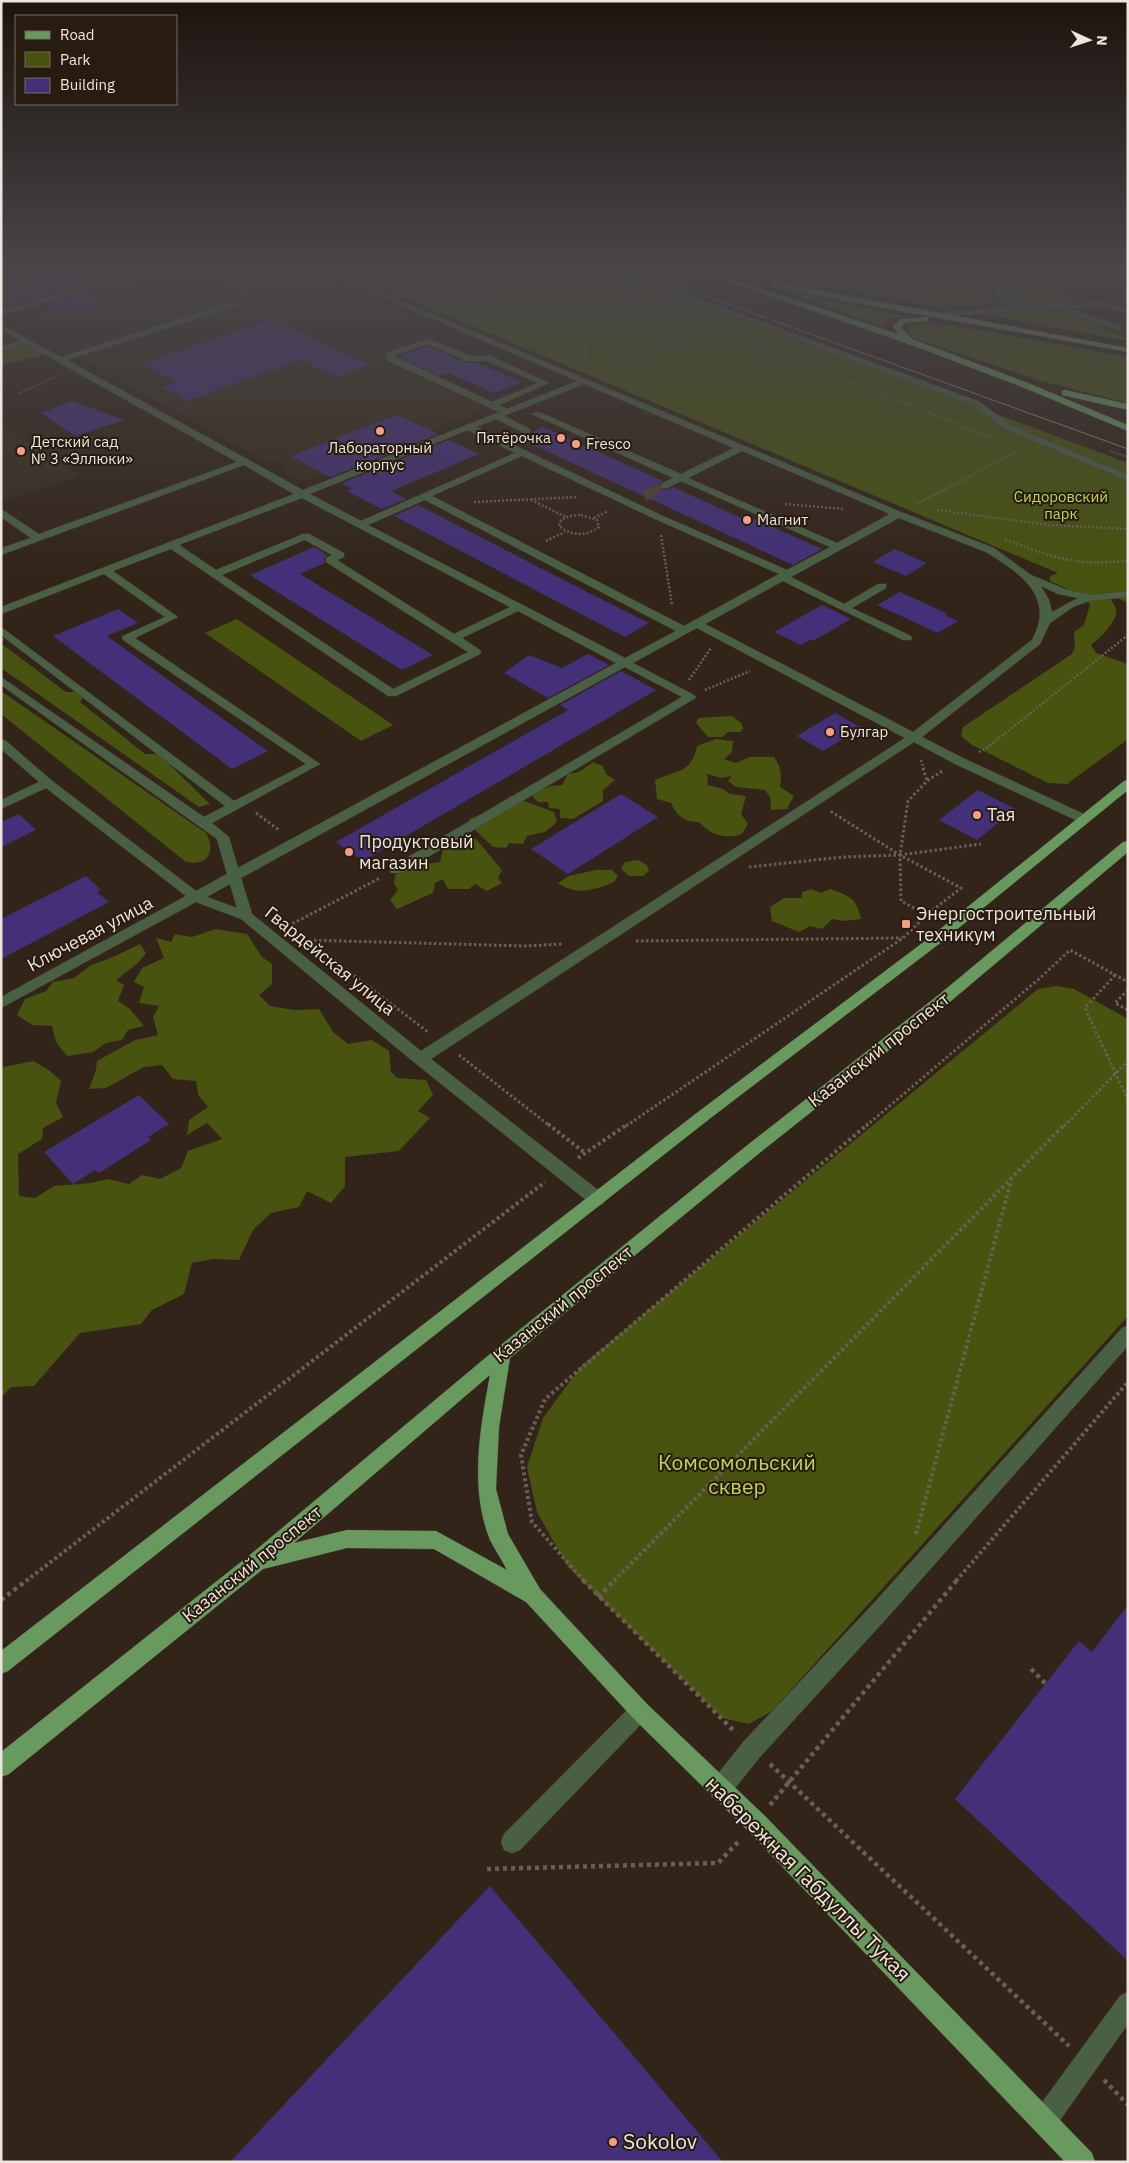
<svg xmlns="http://www.w3.org/2000/svg" width="1129" height="2163" font-family="'IBM Plex Sans',sans-serif">
	<rect width="100%" height="100%" fill="#322419"/>
	<g fill="#372d1d">
		<polygon points="1,273 129,273 1,310"/>
		<polygon points="208,273 315,273 450,332 386,354 383,360 487,408 309,480 300,480 280,469 285,464 279,461 270,464 12,320 55,308 69,316 113,303 89,290 128,279 185,307 242,289"/>
		<polygon points="1,426 80,475 1,503"/>
	</g>
	<g fill="#47530f">
		<polygon points="259,273 279,273 292,278 242,294 221,284"/>
		<path d="M346,273H618L1128,463V603L1106,593C1108,597 1113,602 1115,606C1122,618 1100,638 1091,645L1096,653L1128,664V739L1067,784L1048,783L972,745L961,736L963,727L1072,654L1075,647L1074,632L1084,625L1090,605L1085,597L1050,581V576L1058,573Z"/>
		<polygon points="773,273 903,273 974,285 977,281 986,285 993,298 990,303 981,306 937,306 812,284"/>
		<polygon points="1013,273 1128,273 1128,287 1115,286 1105,290 1086,284 1063,293 1082,301 1029,304 1012,300 1001,287"/>
		<polygon points="792,294 907,316 887,320 882,326"/>
		<path d="M1040,309C1071,311 1100,325 1128,339V341L986,315L987,313Z"/>
		<polygon points="920,323 950,325 1128,357 1128,403 1034,379 912,337 906,330 909,326"/>
		<path d="M25,344L44,352L41,356C28,358 18,363 5,363L1,368V353Z"/>
		<polygon points="237,619 393,725 361,741 205,633"/>
		<polygon points="1,637 4,639 2,644 66,692 76,692 83,697 80,702 145,754 159,754 210,804 199,807 1,668"/>
		<path d="M1,691L206,833C216,851 208,866 186,862L1,714Z"/>
		<polygon points="732,716 741,723 743,728 741,732 728,732 722,737 708,737 696,723 698,718"/>
		<path d="M716,739L733,741L732,752L724,759L736,763L749,757H774C781,767 782,775 780,787L794,796L787,809L771,810L770,797L765,790L736,787L728,781L732,776L721,778L707,774L708,785L723,789L730,794L746,796L741,814L748,824L742,834C725,840 711,835 699,822C685,823 677,816 671,803L657,799L655,780C677,770 692,773 697,746Z"/>
		<polygon points="593,762 603,766 606,774 615,780 603,790 603,801 573,819 560,818 560,809 549,808 548,802 538,802 530,794 552,786 562,785 568,774 579,772"/>
		<polygon points="511,796 554,812 557,822 545,832 527,836 523,844 509,843 506,848 493,847 476,831 469,819 485,813"/>
		<polygon points="462,838 476,839 502,870 498,878 502,883 487,891 475,884 469,889 448,889 443,879 435,883 433,893 397,909 390,900 398,890 394,883 395,875 413,866 440,862 443,849 460,848"/>
		<polygon points="638,860 647,865 649,871 643,876 629,876 621,869 625,862"/>
		<path d="M596,870H612L618,876L614,882C595,890 576,896 558,883L569,876Z"/>
		<path d="M811,889L821,893L830,889C850,896 857,898 861,919L845,921L832,919L822,929L810,926L799,932L772,921L770,907L784,898H802V892Z"/>
		<polygon points="216,929 247,934 262,957 272,964 272,984 259,995 270,1006 294,1010 319,1009 333,1032 348,1044 372,1040 389,1051 391,1072 397,1078 426,1080 433,1095 418,1111 430,1118 399,1151 345,1157 345,1186 331,1203 307,1191 299,1207 271,1213 253,1230 239,1260 213,1259 192,1263 184,1294 152,1310 141,1324 80,1333 34,1386 11,1387 1,1398 1,1071 3,1067 34,1061 50,1071 61,1081 56,1103 63,1117 43,1128 42,1139 18,1154 19,1196 35,1198 54,1186 91,1183 107,1179 129,1184 142,1175 160,1179 181,1168 188,1151 222,1139 207,1123 187,1135 189,1120 208,1107 198,1095 196,1081 173,1079 162,1065 144,1067 106,1088 89,1089 96,1070 97,1061 135,1040 158,1035 153,1017 159,1006 139,1003 144,987 134,982 142,968 164,958 156,938 171,942 175,934 192,937"/>
		<polygon points="140,944 146,953 138,963 116,980 124,985 118,1001 130,1009 144,1026 128,1030 122,1040 106,1043 93,1052 67,1056 56,1042 52,1026 32,1025 17,1015 25,999 46,991 53,982 74,978 91,965 113,957"/>
		<polygon points="1057,986 1074,989 1128,1019 1128,1316 772,1711 749,1724 722,1718 568,1567 537,1512 527,1467 543,1418 582,1365 1038,989"/>
	</g>
	<g fill="#433078">
		<polygon points="1,273 79,273 85,277 92,273 100,273 100,278 73,286 75,287 11,304 1,299 1,291 9,294 18,293 35,288 37,283 30,280 10,286 1,282"/>
		<polygon points="85,292 109,303 68,316 45,305"/>
		<polygon points="271,319 370,365 337,377 302,360 187,401 162,387 176,382 140,364"/>
		<polygon points="428,346 466,363 477,363 522,382 494,393 448,373 440,376 399,356"/>
		<polygon points="72,401 124,420 75,436 41,413"/>
		<polygon points="397,415 438,434 330,477 291,456"/>
		<polygon points="543,427 663,481 659,484 660,489 667,490 673,487 750,522 755,519 822,549 793,565 518,438 531,434 532,432"/>
		<polygon points="449,440 479,454 391,491 406,499 382,509 347,491 352,489 342,483"/>
		<polygon points="418,505 595,596 649,623 625,637 394,516"/>
		<polygon points="314,547 328,555 324,558 325,563 300,574 433,655 402,670 250,575"/>
		<polygon points="894,549 927,563 906,576 873,562"/>
		<polygon points="900,592 948,614 945,615 958,621 938,633 877,605"/>
		<polygon points="822,605 851,619 813,641 811,639 801,645 774,632"/>
		<polygon points="118,609 138,623 107,636 268,751 232,769 53,636"/>
		<polygon points="588,654 609,665 548,698 504,673 529,655 562,668"/>
		<polygon points="621,671 656,690 363,861 336,842 568,710 560,705"/>
		<polygon points="835,713 862,728 823,751 797,736"/>
		<polygon points="978,790 1015,809 977,840 939,820"/>
		<polygon points="621,794 658,817 568,874 531,849"/>
		<polygon points="19,814 36,830 1,847 1,822"/>
		<polygon points="86,876 101,890 97,892 109,902 1,959 1,919"/>
		<polygon points="139,1095 169,1124 148,1137 151,1140 99,1173 95,1170 73,1184 44,1152"/>
		<polygon points="1128,1605 1128,1961 955,1799 1079,1641 1092,1652"/>
		<polygon points="490,1886 723,2162 230,2162"/>
	</g>
	<g fill="none" stroke-linecap="round" stroke-linejoin="round">
		<polyline stroke="#4e4136" stroke-width="8" stroke-dasharray="8 4.5" stroke-linecap="butt" points="654,491 664,486"/>
		<polyline stroke="#4e4136" stroke-width="11" stroke-dasharray="11 5.5" stroke-linecap="butt" points="644,496 657,490"/>
		<g stroke="#4c3f34" stroke-width="1">
			<g id="minor">
				<polygon points="81,273 90,273 86,275"/>
				<polygon points="132,273 142,273 1,316 1,311"/>
				<path d="M326,273H335L901,512L994,548L1031,575L1065,589L1091,595L1128,591V597L1089,601L1073,607L1050,623L1040,644L922,737L963,758L1088,816L1090,819L1088,822H1080L955,764L914,742L431,1059L603,1194L605,1199L603,1204L597,1205L591,1204L415,1063L241,919L196,902L1,1008V997L186,896L46,788L1,809V800L39,782L1,749V740H5L51,780L196,891L227,874L217,839L1,685V677L204,817L225,806L1,635V627L234,801L306,764L123,640L122,638L123,636L165,617L104,574L1,614V607L294,494L244,465L1,555V548L31,538L1,517V509L39,534L237,462L26,344L1,352V347L20,341L1,330V325L61,357L232,302H238V306L67,360L303,490L499,412L388,361L385,355L386,353L428,339L471,356H491L549,383L499,405L507,409L577,381ZM428,344L467,361H487L538,383L492,402L394,356ZM584,384L734,448L681,474L539,412L532,414L673,478L661,484V488H667L681,481L830,547L787,570L661,515L476,427L496,419L524,433H530V429L504,416ZM468,430L515,453L361,521L310,494ZM742,451L890,514L837,543L688,478ZM522,456L655,519L779,574L684,626L432,496ZM302,498L510,607L454,634L337,560L344,557V553L309,534H303L216,570L179,545ZM425,500L676,631L625,658L368,525ZM899,518L986,552C1020,573 1056,597 1032,640L913,732L705,624L783,581L903,640H911L912,638L911,636L852,608L886,588V584H878L844,604L791,577ZM305,540L332,555L326,558V562L468,652L393,689L222,575ZM171,549L388,696H396L480,654L481,652L480,650L462,638L518,611L616,663L238,868L229,837L212,823L320,764L135,638L178,617L113,571ZM1041,586L1058,594L1078,598L1052,612L1049,600ZM697,628L905,738L421,1051L252,914L241,878L625,667L682,697L391,867L389,870L391,873H401L694,699L696,697L694,695L633,663ZM230,884L237,908L207,897Z"/>
				<polygon points="618,273 628,273 978,401 1011,425 1128,475 1128,481 1005,429 972,405"/>
				<polygon points="755,273 764,273 801,290 794,292"/>
				<polygon points="932,273 947,273 995,280 1007,298 1024,302 1024,305 1103,302 1128,309 1128,314 1102,306 1069,308 1125,328 1118,330 1062,311 1062,308 932,317 932,313 935,313 1018,306 1001,302 989,284"/>
				<path d="M31,282L35,284L34,286C23,289 12,296 1,289V284L10,288Z"/>
				<polygon points="1128,1326 1128,1346 887,1618 760,1757 728,1797 720,1800 712,1797 709,1789 712,1781 744,1741 873,1604 1122,1328"/>
				<polygon points="640,1701 647,1704 650,1711 647,1718 520,1850 512,1853 504,1850 501,1842 504,1834 633,1704"/>
				<polygon points="1128,1992 1128,2024 1053,2130 1044,2133 1035,2130 1032,2121 1035,2112 1120,1996"/>
			</g>
		</g>
		<g stroke="#4c3f34" stroke-width="1">
			<g id="major">
				<polygon points="704,273 714,273 898,334 893,326 900,319 928,317 928,321 905,323 901,327 912,339 1028,383 1128,425 1128,431 1022,387 917,347"/>
				<polygon points="773,282 1128,348 1128,352 850,302 773,286"/>
				<polygon points="1065,390 1128,404 1128,410 1062,395 1062,391"/>
				<polygon points="1128,780 1128,790 939,944 708,1120 8,1671 1,1674 1,1651 698,1112 929,938 1124,781"/>
				<path d="M1128,841V852L951,1001L757,1155L510,1358L499,1427L496,1489L508,1534L540,1589L647,1704L764,1815L1092,2153L1095,2162H1065L748,1831L633,1718L526,1602L434,1549L347,1548L263,1569L9,1774L1,1777V1752L251,1554L496,1349L745,1147L941,993L1123,842ZM490,1375C480,1429 469,1487 490,1540C495,1550 502,1560 507,1570L436,1531L347,1530L294,1543Z"/>
			</g>
		</g>
		<g stroke="#6b5f55" stroke-width="2" stroke-dasharray="1 1" stroke-linecap="butt">
			<polyline points="380,273 448,303"/>
			<polyline points="568,273 714,327 994,439"/>
			<polyline points="444,305 542,273"/>
			<polyline points="585,365 588,273"/>
			<polyline points="605,372 714,326"/>
			<polyline points="18,394 57,376"/>
			<polyline points="1110,451 1128,457"/>
			<polyline points="942,491 1020,450"/>
		</g>
		<g stroke="#6b5f55" stroke-width="2.5" stroke-dasharray="2 2" stroke-linecap="butt">
			<polyline points="531,500 566,517"/>
			<polyline points="474,502 578,497"/>
			<polyline points="785,504 844,509"/>
			<polyline points="917,504 944,490"/>
			<polyline points="937,510 1049,525 1128,529"/>
			<path d="M581,515L597,520L599,527C586,537 571,536 559,526L561,520L569,516Z"/>
			<polyline points="594,518 608,511"/>
			<polyline points="661,535 672,605"/>
			<path d="M1005,539C1046,556 1084,568 1128,560"/>
			<polyline points="546,541 565,532"/>
			<polyline points="689,680 711,648"/>
			<polyline points="705,690 750,671"/>
			<polyline points="979,752 987,748 1128,635"/>
			<polyline points="921,760 924,769"/>
		</g>
		<g stroke="#6b5f55" stroke-width="3" stroke-dasharray="2.5 2.5" stroke-linecap="butt">
			<polyline points="923,768 927,781"/>
			<polyline points="942,771 927,781 908,801 900,855 981,844"/>
			<polyline points="256,813 279,830"/>
			<polyline points="749,867 843,857 900,855 901,901 927,915"/>
			<polyline points="288,926 380,878"/>
			<polyline points="304,940 526,946 562,944"/>
			<polyline points="636,941 902,938"/>
			<polyline points="314,945 428,1032"/>
			<polyline points="1115,975 1085,1008 1128,1100"/>
			<polyline points="1128,990 1115,1003 1128,1010"/>
			<polyline points="459,1055 550,1126"/>
			<polyline points="626,1126 903,938 929,913 961,888 900,855 830,811"/>
			<polyline points="866,1126 1040,978 1070,950 1128,982"/>
			<polyline points="1064,1126 1128,1061"/>
		</g>
		<g stroke="#6b5f55" stroke-width="4" stroke-dasharray="3 3" stroke-linecap="butt">
			<polyline points="548,1124 585,1153"/>
			<polyline points="578,1158 628,1124"/>
			<polyline points="916,1534 1011,1181"/>
			<polyline points="26,1581 545,1182"/>
			<polyline points="584,1581 532,1522 521,1455 545,1399 868,1124"/>
			<polyline points="614,1581 1065,1124"/>
			<polyline points="956,1581 1128,1382"/>
		</g>
		<g stroke="#6b5f55" stroke-width="4.5" stroke-dasharray="4 4" stroke-linecap="butt">
			<polyline points="583,1580 736,1733"/>
			<polyline points="598,1597 615,1580"/>
			<polyline points="1,1600 27,1580"/>
			<polyline points="1031,1669 1046,1684"/>
			<polyline points="770,1764 1069,2046"/>
			<polyline points="770,1805 957,1580"/>
			<polyline points="487,1869 718,1863 740,1840"/>
			<polyline points="1104,2080 1128,2105"/>
		</g>
		<use href="#minor" fill="#496044" fill-rule="evenodd"/>
		<use href="#major" fill="#68995e" fill-rule="evenodd"/>
		<polyline stroke="#94897f" stroke-width="1" points="642,273 1128,449"/>
	</g>
	<linearGradient id="sky" x2="0" y2="1"><stop stop-color="#1c140e"/><stop offset="0.47" stop-color="#494549"/><stop offset="1" stop-color="#494549" stop-opacity="0"/></linearGradient>
	<rect width="1129" height="575" fill="url(#sky)"/>
	<g fill="#f49e8a" stroke="#281b10" stroke-width="2">
		<circle cx="380" cy="431" r="5"/>
		<circle cx="561" cy="438" r="5"/>
		<circle cx="576" cy="444" r="5"/>
		<circle cx="21" cy="451" r="5"/>
		<circle cx="747" cy="520" r="5"/>
		<circle cx="830" cy="732" r="5"/>
		<circle cx="977" cy="815" r="5"/>
		<circle cx="349" cy="852" r="5"/>
		<rect x="901" y="919" width="10" height="10" rx="2.5"/>
		<circle cx="613" cy="2142" r="5"/>
	</g>
	<g text-anchor="middle" stroke-width="4" stroke-linejoin="round" paint-order="stroke">
		<g font-size="15" fill="#eee5dd" stroke="#281b10" text-anchor="start">
			<text x="551" y="443" text-anchor="end">Пятёрочка</text>
			<text x="31" y="447">Детский сад<tspan x="31" dy="17">№ 3 «Эллюки»</tspan></text>
			<text x="586" y="449">Fresco</text>
			<text x="380" y="453" text-anchor="middle">Лабораторный<tspan x="380" dy="17">корпус</tspan></text>
			<text x="757" y="525">Магнит</text>
			<text x="840" y="737">Булгар</text>
		</g>
		<g font-size="15" fill="#bed65e" stroke="#281b10">
			<text x="1061" y="502">Сидоровский<tspan x="1061" dy="17">парк</tspan></text>
		</g>
		<g font-size="18" fill="#eee5dd" stroke="#281b10" text-anchor="start">
			<text x="987" y="821">Тая</text>
			<text x="359" y="848">Продуктовый<tspan x="359" dy="21">магазин</tspan></text>
			<text x="916" y="920">Энергостроительный<tspan x="916" dy="21">техникум</tspan></text>
		</g>
		<g font-size="18" fill="#eee5dd" stroke="#281b10">
			<text transform="translate(90 934) rotate(-28)" y="6">Ключевая улица</text>
			<text transform="translate(330 961) rotate(39)" y="6">Гвардейская улица</text>
			<text transform="translate(879 1050) rotate(-38)" y="6">Казанский проспект</text>
			<text transform="translate(563 1304) rotate(-39)" y="6">Казанский проспект</text>
			<text transform="translate(252 1564) rotate(-39)" y="6">Казанский проспект</text>
		</g>
		<g font-size="21" fill="#bed65e" stroke="#281b10">
			<text x="737" y="1470">Комсомольский<tspan x="737" dy="24">сквер</tspan></text>
		</g>
		<g font-size="21" fill="#eee5dd" stroke="#281b10">
			<text transform="translate(808 1879) rotate(45)" y="7">набережная Габдуллы Тукая</text>
		</g>
		<g font-size="21" fill="#eee5dd" stroke="#281b10" text-anchor="start">
			<text x="623" y="2149">Sokolov</text>
		</g>
	</g>
	<rect width="1129" height="2163" fill="none" stroke="#eee5dd" stroke-width="5"/>
	<rect x="15" y="15" width="162" height="90" fill="#281b10" stroke="#776c62"/>
	<rect x="25" y="31" width="25" height="8" fill="#68995e" stroke="#776c62"/>
	<text x="60" y="40" font-size="15" fill="#eee5dd">Road</text>
	<rect x="25" y="52" width="25" height="15" fill="#47530f" stroke="#776c62"/>
	<text x="60" y="65" font-size="15" fill="#eee5dd">Park</text>
	<rect x="25" y="78" width="25" height="15" fill="#433078" stroke="#776c62"/>
	<text x="60" y="90" font-size="15" fill="#eee5dd">Building</text>
	<g transform="translate(1089 40) rotate(93)" stroke="#281b10" stroke-width="4" paint-order="stroke">
	<path d="M0-4L9 19L0 12L-9 19Z" fill="#eee5dd"/>
	<text y="-8" font-size="14" font-weight="bold" text-anchor="middle" fill="#eee5dd">N</text>
	</g>
</svg>
